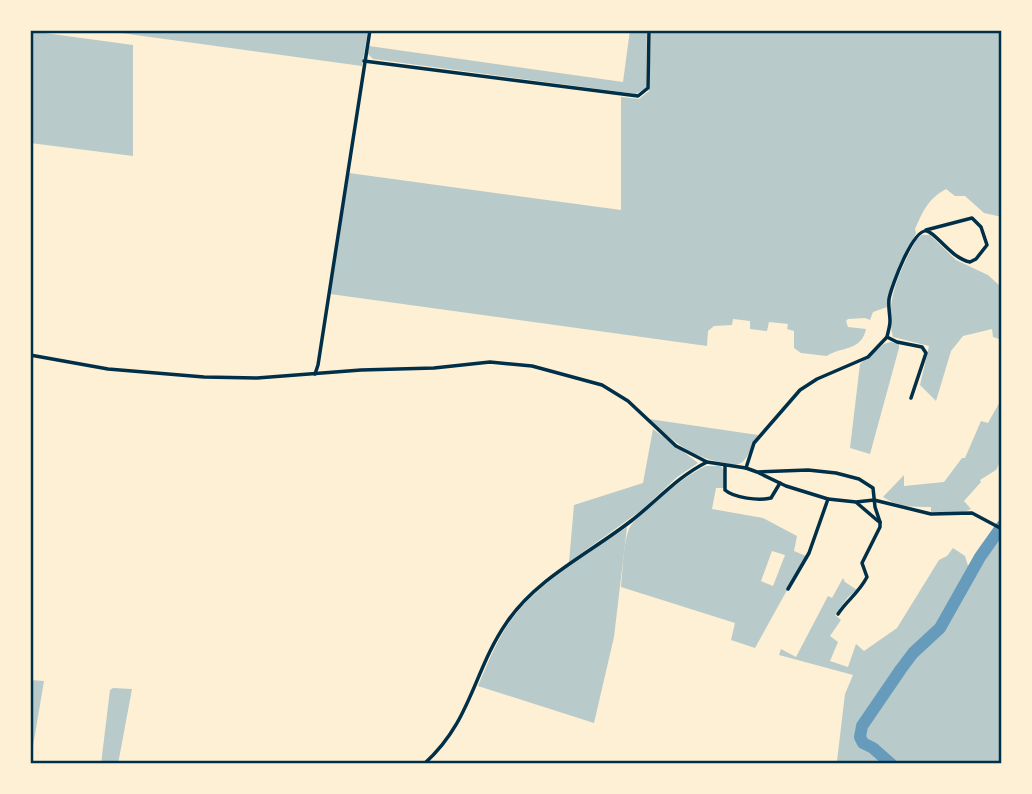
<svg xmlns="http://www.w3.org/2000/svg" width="1032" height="794" font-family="'Archivo Narrow',sans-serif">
	<rect width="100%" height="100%" fill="#fdf0d5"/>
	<g fill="#b9caca" fill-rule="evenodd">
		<polygon points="99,30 368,30 362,66"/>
		<polygon points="630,30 647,30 646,88 636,94 373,59 368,54 369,46 623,82"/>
		<path d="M651,30H1002V217L984,213L965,196H955L946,189C928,199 923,211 915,229L916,233L891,285L887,307L873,312L870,320L865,318L848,319L846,321L848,327L866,329C861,352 841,346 827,356L801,353L794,348V331L787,329L788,324L769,322L767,331L750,329V321L733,319L732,325L714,326L708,331L707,346L330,294L349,173L621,210V97L639,99L649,91Z"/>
		<polygon points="30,31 133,45 133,156 30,143"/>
		<path d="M922,235H930L956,260L988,275L1002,288V340L993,337L992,329L963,336L951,351L936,401L920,385L929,346L893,337C884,302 900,271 916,240Z"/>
		<polygon points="891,342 899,344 899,348 870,454 850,448 860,364 884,344"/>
		<path d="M1002,398V458L996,470L980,480L981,482L964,501L971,509C960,515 943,513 931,512V507C914,507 897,507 883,497L904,475V486L944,482L962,458H965L981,421L988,423Z"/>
		<path d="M649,419L758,435C752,443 749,458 741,463C735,466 730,464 725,463C693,458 672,441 649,419Z"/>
		<polygon points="653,429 698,463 677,477 643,509 569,562 574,505 643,483"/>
		<path d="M706,466H721L724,471V488H716L712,509L763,518L797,536L794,551L806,556L755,648L731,640L735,623L621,587C623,570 623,541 630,527C637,514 691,471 706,466ZM772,551L785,555L773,586L761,581Z"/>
		<path d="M627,527L614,637L594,723L478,686C487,665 496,642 509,623C538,582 587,555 627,527Z"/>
		<polygon points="1002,534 1002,764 895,764 886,755 865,742 864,728 898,683 911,661 945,628 975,575"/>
		<polygon points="953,548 965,556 969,569 937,627 911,649 886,681 880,697 862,719 857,738 860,744 889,764 841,764 837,761 845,694 853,675 779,655 781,649 796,657 828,596 832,598 843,578 845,582 857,590 848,597 835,615 841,620 830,636 838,642 830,661 848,667 856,644 864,651 897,628 939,560 947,556"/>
		<polygon points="30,680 44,681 30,764"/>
		<polygon points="113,688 132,689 118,764 101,764 110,690"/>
	</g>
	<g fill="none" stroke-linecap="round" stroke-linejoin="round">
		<polyline stroke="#669bbc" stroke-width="12" points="891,764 873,748 863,743 860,737 862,726 901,669 913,653 940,628 980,557 1002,526"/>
		<g stroke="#003049" stroke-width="3.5">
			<polyline points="364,61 638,96 648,88 649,30"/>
			<path d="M887,337C888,332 890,326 890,321C890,314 888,307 889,299C891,287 913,228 927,231C936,233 951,258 970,262L976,259L987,245L981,227L972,218L926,230"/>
			<polyline points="30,355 108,369 204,377 257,378 361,370 434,368 490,362 532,366 602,385 628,401 676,446 707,462 746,468 757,472 808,470 836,473 859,479 873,488 875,507 880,522"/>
			<polyline points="315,374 318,365 370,30"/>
			<path d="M725,466V490C734,498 759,501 771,498L780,483"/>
			<polyline points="746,468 754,443 800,390 817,379 868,357 887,337 897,342 922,347 926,353 911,398"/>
			<polyline points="759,473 786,486 828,499 856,502 874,500 931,514 972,513 1002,529"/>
			<polyline points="857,503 878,521"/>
			<polyline points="788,589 809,553 828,499"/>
			<path d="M838,614C848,599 858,594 867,577L862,563L880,527V522"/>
			<path d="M424,764C472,721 473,671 507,622C537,578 590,553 631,521C657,501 677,477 707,462"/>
		</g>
	</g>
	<rect width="1032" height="794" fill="none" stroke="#fdf0d5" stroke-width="63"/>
	<rect x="32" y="32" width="968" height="730" fill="none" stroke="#003049" stroke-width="2.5"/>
</svg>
